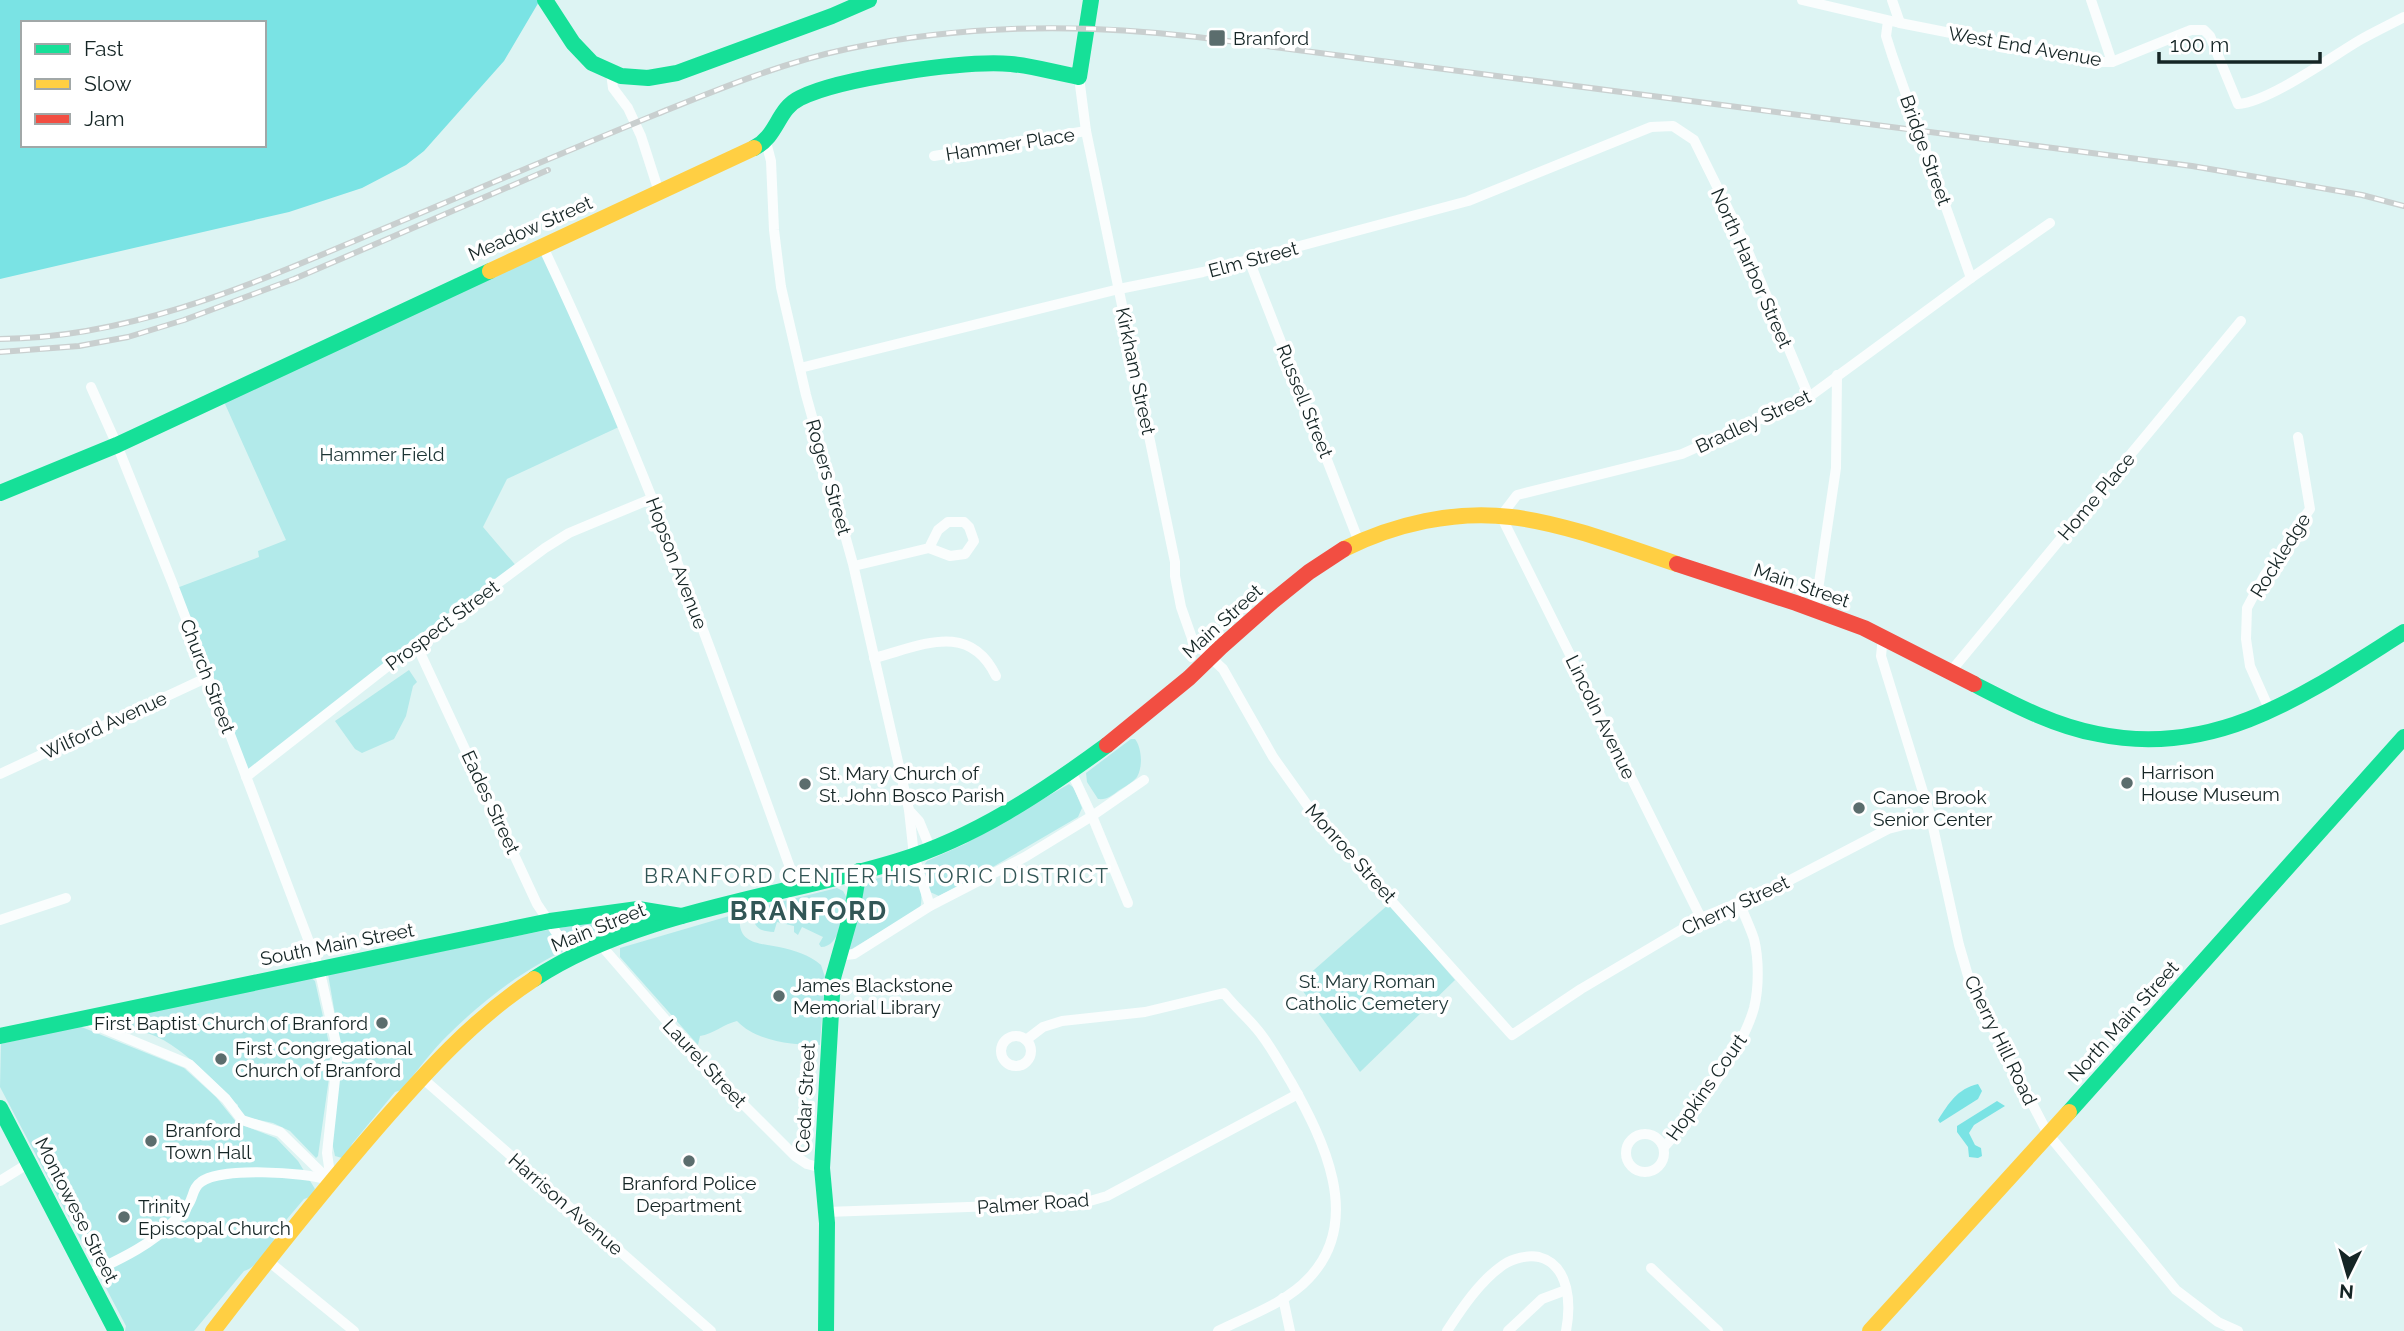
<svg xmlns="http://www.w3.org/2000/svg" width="2404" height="1331" font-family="Raleway,sans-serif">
	<rect width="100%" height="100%" fill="#ddf4f3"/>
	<g fill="#b2eaea">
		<polygon points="542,245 621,426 507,479 483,527 518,568 246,777 174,589 259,557 258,551 286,540 221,395"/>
		<polygon points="409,670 417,682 413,686 406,716 394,739 362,753 355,749 335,721"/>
		<path d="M1131,739H1135C1142,748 1143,767 1137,777C1132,783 1124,787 1118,791C1111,796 1107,800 1098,799L1087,782L1086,773Z"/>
		<polygon points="1069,784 1074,788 1082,808 1078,817 974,878 939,896 930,892 922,868 927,861 965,844"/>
		<path d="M908,869C919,875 924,896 920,908L850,950L848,949L865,884L869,881Z"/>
		<path d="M837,888L843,891L848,900C843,915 840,947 821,947L819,944L823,937L802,927L798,935L794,932V926L777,922L774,932C762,931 756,930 753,918L760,907Z"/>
		<polygon points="1389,904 1455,980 1360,1072 1298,984"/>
		<path d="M736,914L740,917C737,945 761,943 779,947C794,950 810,955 821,965L825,977L820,1045C793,1045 757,1042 737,1021C724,1024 713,1034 700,1036L698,1045L620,957V948Z"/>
		<path d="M640,915L644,917L642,921C619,930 594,937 572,947C524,968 478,1004 442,1041C427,1057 415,1074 401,1090L395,1092L352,1144L349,1153L342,1158L335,1156L332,1142L342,1055L328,974L547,930Z"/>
		<path d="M310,977L315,981L330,1048L329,1078L318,1156L316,1158L290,1131L273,1123L245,1117L237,1108L238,1105C217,1085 162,1022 129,1033L113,1027L108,1022L110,1019Z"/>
		<path d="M79,1026L184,1068L216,1097L237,1123L276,1138L298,1161L315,1189L310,1197L304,1199L276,1232C275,1245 256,1268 244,1271L194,1331H125L126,1326L0,1087L1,1044Z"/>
	</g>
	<g fill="#7ae3e4" fill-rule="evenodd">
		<path d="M0,0H540L504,61L424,151L406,165L362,188L289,212L0,279ZM23,23H264V145H23Z"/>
		<path d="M1978,1084L1982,1091L1978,1099L1940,1123L1938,1120C1949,1103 1957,1089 1978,1084Z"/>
		<polygon points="1997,1101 2005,1106 1974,1125 1969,1133 1975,1145 1981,1148 1982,1156 1978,1158 1969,1157 1968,1147 1957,1132 1957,1126"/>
	</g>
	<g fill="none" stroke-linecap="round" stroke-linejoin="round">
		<g stroke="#fafdfd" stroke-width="10">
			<path d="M1802,0L1900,23L2097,62H2112L2191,30H2204L2210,36L2238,104C2269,102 2331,57 2360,40C2374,32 2389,25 2404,17"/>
			<polyline points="1892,0 1900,23"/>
			<polyline points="2091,0 2112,62"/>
			<polyline points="1888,21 1886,36 1892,55 1971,278"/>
			<polyline points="611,73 613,88 628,108 641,136 659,192"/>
			<polyline points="1079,77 1086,131 1175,562 1175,576 1181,607 1193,641 1223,669 1273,757 1315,816 1512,1035 1581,989 1701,918 1773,889 1888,829 1931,818"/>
			<polyline points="766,142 771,161 774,230 781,287 806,395 853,564 909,810 914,856 930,906"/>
			<polyline points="934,156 1086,131"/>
			<path d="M542,245C641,453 719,670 797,887"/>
			<polyline points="1249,260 1359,542"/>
			<polyline points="800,368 1119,289 1203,272 1468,201 1651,127 1673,126 1694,140 1742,237 1809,397"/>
			<polyline points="91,387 117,445 172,582 319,968 338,1052 327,1153 331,1181"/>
			<polyline points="854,566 929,548 938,530 948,522 964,522 969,527 974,541 965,554 950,556 929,548"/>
			<polyline points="1815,610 1836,468 1837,375"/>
			<polyline points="1883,637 1881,656 1931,818 1959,945 1971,986 2048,1134 2176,1290 2218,1322 2238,1331"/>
			<polyline points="416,644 537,904 572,956"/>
			<path d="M874,658C921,646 969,620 996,676"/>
			<polyline points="1952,670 2241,321"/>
			<polyline points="2270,711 2250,666 2246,639 2247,608 2264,576 2310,509 2298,437"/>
			<polyline points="1071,771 1092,816 1128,903"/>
			<polyline points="0,774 208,677"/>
			<polyline points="246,777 416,644 545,548 569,533 653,498"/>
			<polyline points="909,810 919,821 931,850"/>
			<polyline points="1701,918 1501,516 1517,495 1682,454 1809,397 1971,278 2050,223"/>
			<polyline points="0,920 66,898"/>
			<polyline points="600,944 709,1070 795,1156 807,1164 822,1168"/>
			<polyline points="838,956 854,954 930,906 1025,857 1092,816 1144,780"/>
			<polyline points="88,1017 92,1023 102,1028 189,1064 226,1099 242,1120 280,1132 329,1180"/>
			<circle cx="1016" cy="1051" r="15"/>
			<path d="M1026,1040L1043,1027L1062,1021L1145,1012L1224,993C1234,1006 1246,1016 1256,1028C1270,1044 1280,1064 1291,1082C1323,1139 1364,1220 1309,1278C1286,1303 1248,1316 1218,1331"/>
			<polyline points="421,1077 711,1331"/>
			<circle cx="1645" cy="1153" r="19"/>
			<path d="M1664,1147C1694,1115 1742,1051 1754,1008C1759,988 1759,959 1754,939C1750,927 1744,915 1740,904"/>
			<polyline points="0,1181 29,1163"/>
			<polyline points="826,1212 1083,1203 1107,1196 1298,1094"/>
			<polyline points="267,1260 354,1331"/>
			<polyline points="1651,1268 1718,1331"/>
			<path d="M87,1275C118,1260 150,1246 174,1221C179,1216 184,1211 188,1205C194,1197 192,1188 201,1182C220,1167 305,1172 328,1180"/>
			<polyline points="1283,1298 1290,1331"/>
			<path d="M1447,1331C1462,1308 1480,1281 1503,1265C1513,1258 1528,1255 1539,1257C1570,1265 1571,1305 1566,1331"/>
			<polyline points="1508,1331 1542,1299 1566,1290"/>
		</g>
		<g stroke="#16e098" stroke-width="16">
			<polyline points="545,0 573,43 592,63 621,76 648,78 677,73 832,16 869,0"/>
			<path d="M754,148C778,136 777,109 800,98C840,78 965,60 1011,64C1034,66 1056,73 1079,77L1091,0"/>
			<polyline points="0,493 117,445 490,271"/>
			<path d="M1974,684C2013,704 2054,726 2098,734C2217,759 2309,692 2404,632"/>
			<path d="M534,979C637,911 782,897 898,861C974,838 1043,792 1107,745"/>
			<polyline points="0,1036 550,921 638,909 681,916"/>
			<polyline points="0,1108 116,1331"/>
			<polyline points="2069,1112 2404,737"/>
			<polyline points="826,1331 827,1223 822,1168 833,978 852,911 859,871"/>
		</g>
		<g stroke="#ffcf43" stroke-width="16">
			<polyline points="490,271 754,148"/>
			<path d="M1344,549C1395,524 1454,510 1511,517C1564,523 1626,547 1677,564"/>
			<path d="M213,1331C266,1262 320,1194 377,1128C425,1073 473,1019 534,979"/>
			<polyline points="1870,1331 2069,1112"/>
		</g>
		<g stroke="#f24e42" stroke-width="16">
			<polyline points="1677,564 1796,603 1864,628 1974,684"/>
			<polyline points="1107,745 1189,678 1221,647 1273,601 1309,572 1344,549"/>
		</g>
		<g stroke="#c9cfcf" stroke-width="6">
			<g id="rail">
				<path d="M0,339C134,338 257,282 378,231C471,192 564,152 657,114C719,89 781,63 847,49C964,24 1079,23 1197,37L2192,166L2362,195L2404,206"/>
				<polyline points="0,352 79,346 128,337 184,320 294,279 548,170"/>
			</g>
		</g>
		<use href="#rail" stroke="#fff" stroke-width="3.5" stroke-dasharray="10" stroke-linecap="butt"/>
	</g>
	<g fill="#5b6d6d" stroke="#fff" stroke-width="2.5">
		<rect x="1208" y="29" width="18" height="18" rx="3.5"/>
		<circle cx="2127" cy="783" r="7"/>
		<circle cx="805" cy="784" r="7"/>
		<circle cx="1859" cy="808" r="7"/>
		<circle cx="779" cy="996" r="7"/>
		<circle cx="382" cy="1023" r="7"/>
		<circle cx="221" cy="1059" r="7"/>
		<circle cx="151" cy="1141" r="7"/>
		<circle cx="689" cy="1161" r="7"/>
		<circle cx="124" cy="1217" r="7"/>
	</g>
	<g text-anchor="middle" stroke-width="7" stroke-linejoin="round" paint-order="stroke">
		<g font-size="19" fill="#152525" stroke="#fff" text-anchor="start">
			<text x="1233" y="45">Branford</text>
			<text x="2141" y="779">Harrison<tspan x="2141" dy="22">House Museum</tspan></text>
			<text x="819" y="780">St. Mary Church of<tspan x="819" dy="22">St. John Bosco Parish</tspan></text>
			<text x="1873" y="804">Canoe Brook<tspan x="1873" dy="22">Senior Center</tspan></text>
			<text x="793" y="992">James Blackstone<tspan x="793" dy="22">Memorial Library</tspan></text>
			<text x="368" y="1030" text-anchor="end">First Baptist Church of Branford</text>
			<text x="235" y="1055">First Congregational<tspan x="235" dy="22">Church of Branford</tspan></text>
			<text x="165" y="1137">Branford<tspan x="165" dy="22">Town Hall</tspan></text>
			<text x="689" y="1190" text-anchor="middle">Branford Police<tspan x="689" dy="22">Department</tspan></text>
			<text x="138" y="1213">Trinity<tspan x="138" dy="22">Episcopal Church</tspan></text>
		</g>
		<g font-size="19" fill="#152525" stroke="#fff">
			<text transform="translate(2025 46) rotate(10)" y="7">West End Avenue</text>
			<text transform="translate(1010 144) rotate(-9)" y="7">Hammer Place</text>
			<text transform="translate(1926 150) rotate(70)" y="7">Bridge Street</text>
			<text transform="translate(530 228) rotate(-24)" y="7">Meadow Street</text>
			<text transform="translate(1253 259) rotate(-15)" y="7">Elm Street</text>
			<text transform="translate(1752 268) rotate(66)" y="7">North Harbor Street</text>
			<text transform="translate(1136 371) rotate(78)" y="7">Kirkham Street</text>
			<text transform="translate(1305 401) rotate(68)" y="7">Russell Street</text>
			<text transform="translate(1753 421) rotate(-25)" y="7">Bradley Street</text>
			<text transform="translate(829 477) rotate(74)" y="7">Rogers Street</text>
			<text transform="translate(2096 496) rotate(-50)" y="7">Home Place</text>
			<text transform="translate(2280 555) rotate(-58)" y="7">Rockledge</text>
			<text transform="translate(677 563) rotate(69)" y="7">Hopson Avenue</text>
			<text transform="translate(1802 585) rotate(19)" y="7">Main Street</text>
			<text transform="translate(1222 621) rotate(-42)" y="7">Main Street</text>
			<text transform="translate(442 625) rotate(-37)" y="7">Prospect Street</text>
			<text transform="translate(208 676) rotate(69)" y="7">Church Street</text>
			<text transform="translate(1601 717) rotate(64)" y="7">Lincoln Avenue</text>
			<text transform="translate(104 725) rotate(-25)" y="7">Wilford Avenue</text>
			<text transform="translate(491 802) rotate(65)" y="7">Eades Street</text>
			<text transform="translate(1351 853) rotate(48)" y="7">Monroe Street</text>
			<text transform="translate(1735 905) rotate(-25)" y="7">Cherry Street</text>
			<text transform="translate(598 927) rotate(-22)" y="7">Main Street</text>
			<text transform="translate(337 944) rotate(-11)" y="7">South Main Street</text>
			<text transform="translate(2123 1021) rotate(-48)" y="7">North Main Street</text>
			<text transform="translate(2001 1040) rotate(64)" y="7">Cherry Hill Road</text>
			<text transform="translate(705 1063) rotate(47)" y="7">Laurel Street</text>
			<text transform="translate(1706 1087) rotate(-55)" y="7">Hopkins Court</text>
			<text transform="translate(805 1098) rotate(-87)" y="7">Cedar Street</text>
			<text transform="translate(1033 1203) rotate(-4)" y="7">Palmer Road</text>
			<text transform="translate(566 1204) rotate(41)" y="7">Harrison Avenue</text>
			<text transform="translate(77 1210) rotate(63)" y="7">Montowese Street</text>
		</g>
		<g font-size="19" fill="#1c3434" stroke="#fff">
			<text x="382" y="461">Hammer Field</text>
			<text x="1367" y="988">St. Mary Roman<tspan x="1367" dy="22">Catholic Cemetery</tspan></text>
		</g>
		<g font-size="21" letter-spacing="2" fill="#325656" stroke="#fff">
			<text x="877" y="883">BRANFORD CENTER HISTORIC DISTRICT</text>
		</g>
		<g font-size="26" font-weight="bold" letter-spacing="2" fill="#325656" stroke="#fff">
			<text x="809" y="920">BRANFORD</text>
		</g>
	</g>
	<rect x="21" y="21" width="245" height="126" fill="#ffffff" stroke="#a1a8a8" stroke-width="2"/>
	<rect x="35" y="44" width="35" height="10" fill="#16e098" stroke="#a1a8a8" stroke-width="2"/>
	<text x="84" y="56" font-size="21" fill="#152525">Fast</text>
	<rect x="35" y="79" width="35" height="10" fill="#ffcf43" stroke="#a1a8a8" stroke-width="2"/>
	<text x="84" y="91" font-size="21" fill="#152525">Slow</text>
	<rect x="35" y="114" width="35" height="10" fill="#f24e42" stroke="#a1a8a8" stroke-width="2"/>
	<text x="84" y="126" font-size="21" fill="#152525">Jam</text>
	<g transform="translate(2348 1275) rotate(185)" stroke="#ffffff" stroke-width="5" paint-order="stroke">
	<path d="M0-5L12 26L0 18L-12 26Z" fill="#152525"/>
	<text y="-10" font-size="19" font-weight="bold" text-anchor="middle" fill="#152525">N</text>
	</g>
	<path d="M2159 52v10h161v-10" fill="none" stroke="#152525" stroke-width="3.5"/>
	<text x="2170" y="52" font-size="21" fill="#152525" stroke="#ffffff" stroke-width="5" paint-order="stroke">100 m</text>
</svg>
